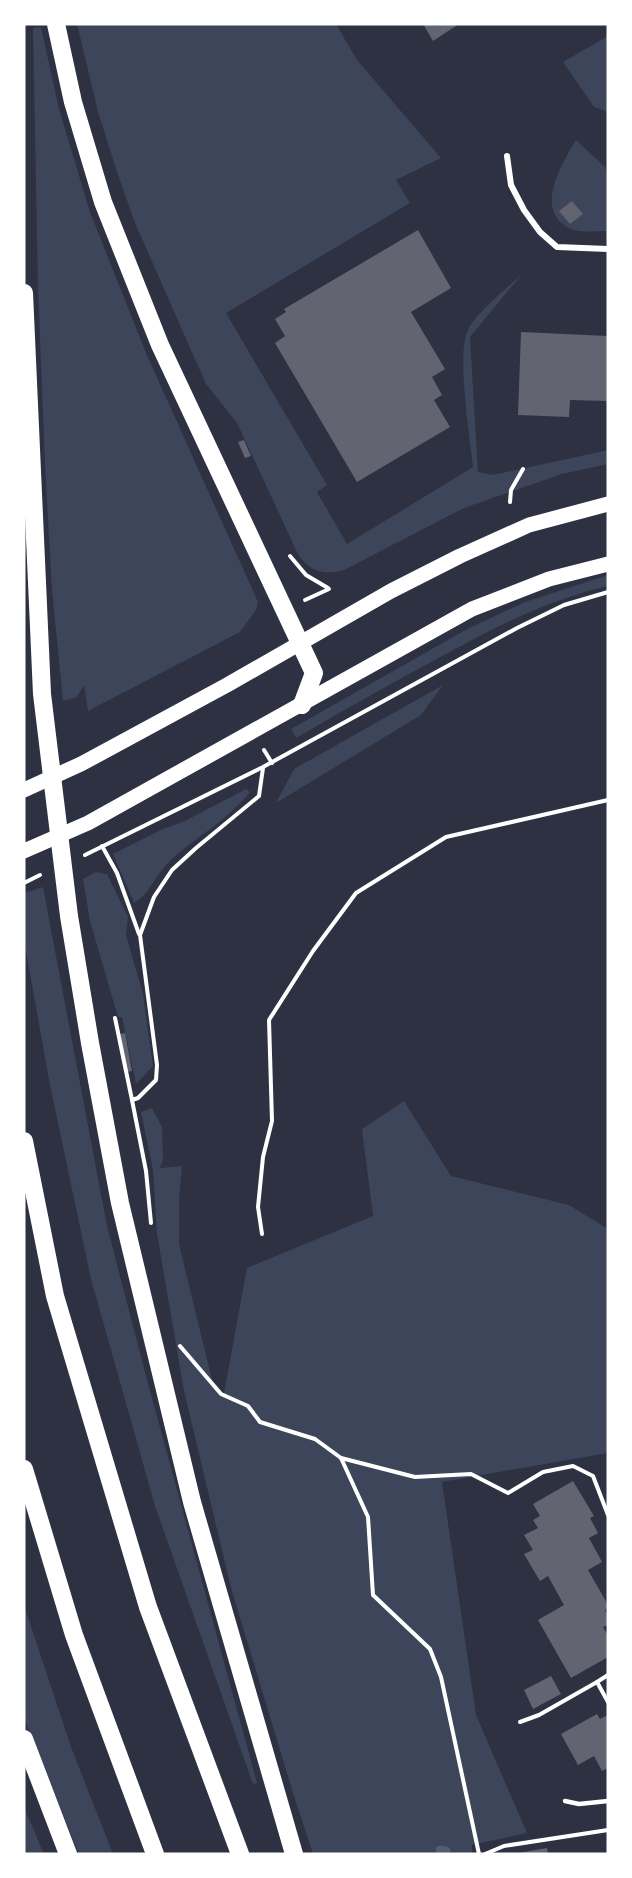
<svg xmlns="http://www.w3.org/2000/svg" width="632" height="1878" font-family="'DM Sans',sans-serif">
	<rect width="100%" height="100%" fill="#2d3142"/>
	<g fill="#3c4559">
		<path d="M77,24H336L357,60L441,158L396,180L410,203L226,313L327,485L317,492L347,544L473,467C470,438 456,352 468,330C475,314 508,287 522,274L470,337L478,472L493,475L608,450V464L562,474L464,508L344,570C325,576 307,571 297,552L237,423L206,384L135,223L118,175L98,112Z"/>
		<polygon points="41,27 59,109 90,212 146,353 258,602 256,610 240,632 88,711 84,685 77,697 63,701 52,590 45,466 38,286 33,28"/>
		<polygon points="608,36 608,112 594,107 563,62"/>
		<path d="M576,140L605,167L608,178V231C597,231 581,233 571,229C533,211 561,165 576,140Z"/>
		<path d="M608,575V586C551,599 499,625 448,653C397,680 346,709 296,738L291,729L469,628L525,602Z"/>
		<polygon points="443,685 421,715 276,803 294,769"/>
		<path d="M246,789L250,792C240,804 229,814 217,824C200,837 181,849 166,865C155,877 148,895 134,903L113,854L163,829L183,822Z"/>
		<polygon points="96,872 107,874 128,917 126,935 143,994 153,1066 136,1084 122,1017 118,1017 90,921 83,879"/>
		<polygon points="43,887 107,1226 146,1376 257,1783 253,1784 155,1506 91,1279 50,1085 24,940 24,893"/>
		<polygon points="404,1101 451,1176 569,1205 608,1229 608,1453 442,1482 476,1715 527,1833 472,1845 472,1854 313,1854 293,1793 231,1588 184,1391 157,1234 153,1170 141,1112 152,1108 162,1127 163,1160 160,1168 182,1166 179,1200 179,1244 214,1388 224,1393 247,1268 373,1216 362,1129"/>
		<polygon points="24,1605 71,1747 113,1854 79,1854 24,1718"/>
		<polygon points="24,1807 44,1854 24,1854"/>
	</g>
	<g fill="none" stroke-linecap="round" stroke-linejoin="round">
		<polyline stroke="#4f5d75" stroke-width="9" points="440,1850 446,1851 446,1854"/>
	</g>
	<g fill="#626471">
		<polygon points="423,24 459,24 433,41"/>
		<polygon points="572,201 583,214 570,224 559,211"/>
		<polygon points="418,230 451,288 411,312 445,369 432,377 442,395 434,400 450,427 357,482 275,343 285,336 275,319 286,312 284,309"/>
		<polygon points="521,332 608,336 608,401 570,400 569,417 518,415"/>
		<polygon points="244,440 251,456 245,458 238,442"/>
		<polygon points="125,1033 132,1071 127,1072 120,1034"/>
		<polygon points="573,1481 594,1516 590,1518 598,1533 589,1538 602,1562 588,1570 608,1605 608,1608 605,1610 608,1616 608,1625 603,1627 608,1636 608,1657 571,1678 538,1620 564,1605 548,1576 540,1581 524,1554 533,1550 524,1535 538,1528 533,1520 540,1516 533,1504"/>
		<polygon points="551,1676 561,1694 533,1709 524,1690"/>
		<polygon points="597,1714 600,1719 608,1715 608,1768 602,1771 594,1756 578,1765 561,1734"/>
		<polygon points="547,1848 548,1854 518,1854 518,1853"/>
	</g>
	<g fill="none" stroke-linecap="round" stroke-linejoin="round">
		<g stroke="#fff" stroke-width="4">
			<polyline points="510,502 511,490 523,469"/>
			<polyline points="290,556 306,575 328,588"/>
			<polyline points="305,600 329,589"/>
			<polyline points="264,750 272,763"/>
			<polyline points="102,846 117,873 139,934"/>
			<polyline points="85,855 263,767 517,628 564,605 608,592"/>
			<polyline points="24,883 40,875"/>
			<polyline points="115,1018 132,1100 138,1098 156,1080 157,1065 140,935 154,897 172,870 196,848 259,796 263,768"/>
			<polyline points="132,1100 146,1171 151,1223"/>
			<polyline points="262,1234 258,1207 263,1157 272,1121 269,1020 313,951 356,893 446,837 608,800"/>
			<polyline points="180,1346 221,1394 248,1406 260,1422 315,1439 341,1458 368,1517 373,1595 430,1649 441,1677 479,1854"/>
			<polyline points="341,1458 415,1477 471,1474 508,1493 543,1472 573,1466 593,1476 608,1515"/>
			<polyline points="608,1675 597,1682 608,1702"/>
			<polyline points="520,1722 539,1715 597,1682"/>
			<polyline points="485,1854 504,1846 608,1830"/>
		</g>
		<polyline stroke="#fff" stroke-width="4.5" points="565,1801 579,1804 608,1801"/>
		<polyline stroke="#fff" stroke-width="6" points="507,156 511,185 524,210 540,232 557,247 608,249"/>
		<g stroke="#fff" stroke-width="15">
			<polyline points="24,790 81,764 227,685 391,591 460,556 529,525 608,504"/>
			<polyline points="24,851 88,823 472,609 549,579 608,564"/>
		</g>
		<g stroke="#fff" stroke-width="18">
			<polyline points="56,24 73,102 103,202 160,345 314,673 302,705"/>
			<polyline points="24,293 42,694 69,916 90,1043 120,1203 192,1502 294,1854"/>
			<polyline points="24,1141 55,1296 148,1607 240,1854"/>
			<polyline points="24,1469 74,1635 155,1854"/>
			<polyline points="24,1739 68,1854"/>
		</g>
	</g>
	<rect width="632" height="1878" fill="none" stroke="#ffffff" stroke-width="51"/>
</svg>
